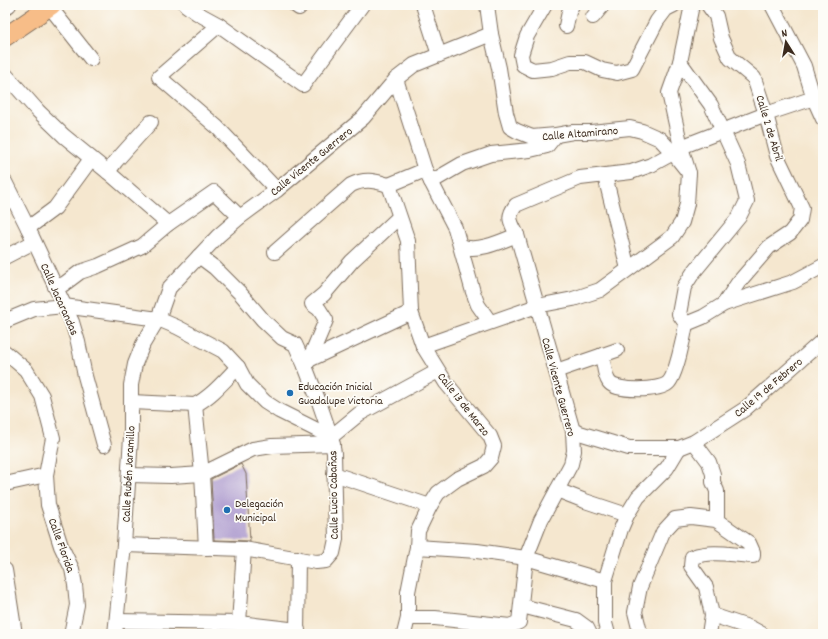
<svg xmlns="http://www.w3.org/2000/svg" width="828" height="639" font-family="Dekko,sans-serif">
	<rect width="100%" height="100%" fill="#fdfcf7"/>
	<filter id="ink" filterUnits="userSpaceOnUse"><feTurbulence type="fractalNoise" baseFrequency=".025" numOctaves="2"/><feDisplacementMap in="SourceGraphic" scale="8" xChannelSelector="R" yChannelSelector="G"/><feConvolveMatrix kernelMatrix="1 2 1 2 8 2 1 2 1" color-interpolation-filters="sRGB"/></filter>
	<filter id="wash" filterUnits="userSpaceOnUse"><feTurbulence type="fractalNoise" baseFrequency=".012" numOctaves="4" result="noise"/><feDisplacementMap in="SourceGraphic" scale="16" xChannelSelector="R" yChannelSelector="G"/><feGaussianBlur stdDeviation="0.9" result="paint"/><feColorMatrix in="noise" values="0 0 0 0 0 0 0 0 0 0 0 0 0 0 0 0 0 1.4 0 .05"/><feComposite in="paint" operator="in"/></filter>
	<g filter="url(#wash)">
		<rect width="100%" height="100%" fill="#f5e7cf"/>
		<g id="blocks">
			<polygon fill="#b09fd0" points="241,464 246,474 250,541 214,540 211,479"/>
		</g>
	</g>
	<g filter="url(#ink)">
		<use href="#blocks" fill-opacity="0" stroke="#7c6c5c" stroke-width="1"/>
		<g fill="none" stroke-linecap="round" stroke-linejoin="round">
			<g stroke="#7c6c5c" stroke-width="16">
				<g id="minor">
					<polyline points="186,5 197,13 219,25 303,85 362,5"/>
					<polyline points="295,5 299,8 301,5"/>
					<polyline points="423,5 439,55"/>
					<polyline points="487,5 491,34 499,68 506,113 510,127 517,131 532,137 556,135 573,132 591,132 630,128 642,131 660,139 673,153"/>
					<polyline points="545,5 527,36 521,55 523,65 533,70 552,68 570,62 585,62 602,70 617,73 632,69 657,21 666,9 674,5"/>
					<polyline points="708,5 716,16 721,38 730,58 754,78 766,114 777,156 802,208 800,220 790,233 769,247 738,283 724,304"/>
					<polyline points="772,5 804,66 814,99 823,119"/>
					<polyline points="50,7 91,59"/>
					<polyline points="5,8 9,5"/>
					<polyline points="593,17 603,5"/>
					<polyline points="219,25 159,77 217,127 277,190"/>
					<polyline points="566,26 569,12 572,5"/>
					<polyline points="5,74 38,111 64,136 108,172 168,224"/>
					<polyline points="396,79 425,170 455,228 473,292 478,305 490,322"/>
					<polyline points="681,147 766,114 823,95"/>
					<polyline points="108,172 116,161 151,122"/>
					<polyline points="605,176 628,269"/>
					<polyline points="5,182 28,228 72,322 78,342 85,376 104,445"/>
					<polyline points="431,182 462,164 491,154 530,150 547,146 556,135"/>
					<polyline points="389,185 408,241 411,312 423,346 446,383 490,436 494,446 491,458 484,466 457,479 438,493 430,506 418,531 417,547 408,592 408,618 404,634"/>
					<polyline points="389,185 425,170"/>
					<polyline points="399,217 352,261 324,294 312,304 319,309 326,320 309,360 305,366 319,402 331,437 359,414 438,371"/>
					<polyline points="28,228 55,208 91,159"/>
					<path d="M461,246C477,253 502,241 517,235"/>
					<path d="M275,252L351,185C366,178 374,181 389,185"/>
					<polyline points="199,256 215,268 240,293 263,320 282,338 295,344 305,366"/>
					<polyline points="5,257 34,242"/>
					<polyline points="55,287 64,284 80,272 98,266 142,246 168,224 214,192 240,217"/>
					<polyline points="5,321 34,309 64,306 158,319 177,327 223,351 238,367 247,384 265,402 279,411 331,437 334,453 336,539 333,553 326,561 316,562 244,549 124,545"/>
					<polyline points="686,324 703,317 724,304 793,282 823,266"/>
					<polyline points="423,346 537,306 573,299 600,290 672,237 682,222 687,204 689,173 681,147 669,93 680,62 692,5"/>
					<polyline points="5,352 26,370 42,396 53,438 46,475 48,505 61,546 72,569 75,585 77,605 71,634"/>
					<path d="M602,355C604,363 604,375 609,382C616,392 659,391 668,383C676,376 684,336 686,324L679,314L684,287L693,273L739,217L747,201L738,164L711,105L680,62"/>
					<polyline points="309,360 411,312"/>
					<polyline points="556,371 617,350"/>
					<path d="M131,402L195,405C212,396 225,380 238,367"/>
					<polyline points="195,405 202,474 206,548"/>
					<polyline points="573,431 629,448 679,448 694,442 745,409 823,340"/>
					<polyline points="694,442 709,462 713,474 713,482 717,491 717,516 716,520"/>
					<polyline points="334,474 430,506"/>
					<polyline points="129,475 171,476 202,474 253,449 272,446 333,444"/>
					<polyline points="5,484 46,475"/>
					<polyline points="557,490 585,501 627,515"/>
					<polyline points="417,547 477,551 526,558 605,581"/>
					<polyline points="5,570 15,634"/>
					<polyline points="522,606 576,620 587,628 590,634"/>
					<polyline points="712,615 751,628 762,634"/>
					<path d="M408,618H435L510,626L519,622L526,558L541,520L571,464L574,451L573,431L517,235C511,222 506,218 516,205L580,178L631,172L651,165L673,153L689,173"/>
					<polyline points="117,621 239,623 298,630"/>
					<polyline points="239,623 244,549"/>
					<polyline points="115,634 124,545 131,437 131,385 135,364 143,344 158,319 169,288 218,236 240,217 277,190 363,118 396,79 414,65 491,34"/>
					<polyline points="297,634 298,558"/>
					<polyline points="608,634 605,623 605,581 621,529 627,515 638,497 667,468 679,448"/>
					<path d="M642,634L640,632L635,612L640,587L663,532L675,519L691,517L716,520L749,543L753,552V556C730,555 714,550 692,557L691,566L706,587L712,615L709,634"/>
				</g>
			</g>
			<g stroke="#7c6c5c" stroke-width="20">
				<polyline id="major" points="5,37 52,5"/>
			</g>
			<use href="#minor" stroke="#fff" stroke-width="14"/>
			<use href="#major" stroke="#f7bd88" stroke-width="18"/>
		</g>
	</g>
	<g fill="#1f6fb2" stroke="#fdfcf7" stroke-width="1.5">
		<circle cx="290" cy="393" r="4"/>
		<circle cx="227" cy="510" r="4"/>
	</g>
	<g text-anchor="middle" stroke-width="3.5" stroke-linejoin="round" paint-order="stroke">
		<g font-size="12" fill="#3b2a1e" stroke="#fdfcf7">
			<text transform="translate(770 128) rotate(73)" y="4">Calle 2 de Abril</text>
			<text transform="translate(580 133) rotate(-5)" y="4">Calle Altamirano</text>
			<text transform="translate(311 161) rotate(-39)" y="4">Calle Vicente Guerrero</text>
			<text transform="translate(60 299) rotate(66)" y="4">Calle Jacarandas</text>
			<text transform="translate(559 387) rotate(75)" y="4">Calle Vicente Guerrero</text>
			<text transform="translate(768 387) rotate(-40)" y="4">Calle 19 de Febrero</text>
			<text transform="translate(464 404) rotate(52)" y="4">Calle 13 de Marzo</text>
			<text transform="translate(128 474) rotate(-87)" y="4">Calle Rubén Jaramillo</text>
			<text transform="translate(333 495) rotate(-91)" y="4">Calle Lucio Cabañas</text>
			<text transform="translate(62 545) rotate(70)" y="4">Calle Florida</text>
		</g>
		<g font-size="12" fill="#3b2a1e" stroke="#fdfcf7" text-anchor="start">
			<text x="298" y="390">Educación Inicial<tspan x="298" dy="14">Guadalupe Victoria</tspan></text>
			<text x="235" y="507">Delegación<tspan x="235" dy="14">Municipal</tspan></text>
		</g>
	</g>
	<rect width="828" height="639" fill="none" stroke="#fdfcf7" stroke-width="20"/>
	<g transform="translate(786 42) rotate(349)" stroke="#fdfcf7" stroke-width="3" paint-order="stroke">
	<path d="M0-3L7 15L0 10L-7 15Z" fill="#3b2a1e"/>
	<text y="-6" font-size="11" font-weight="bold" text-anchor="middle" fill="#3b2a1e">N</text>
	</g>
</svg>
